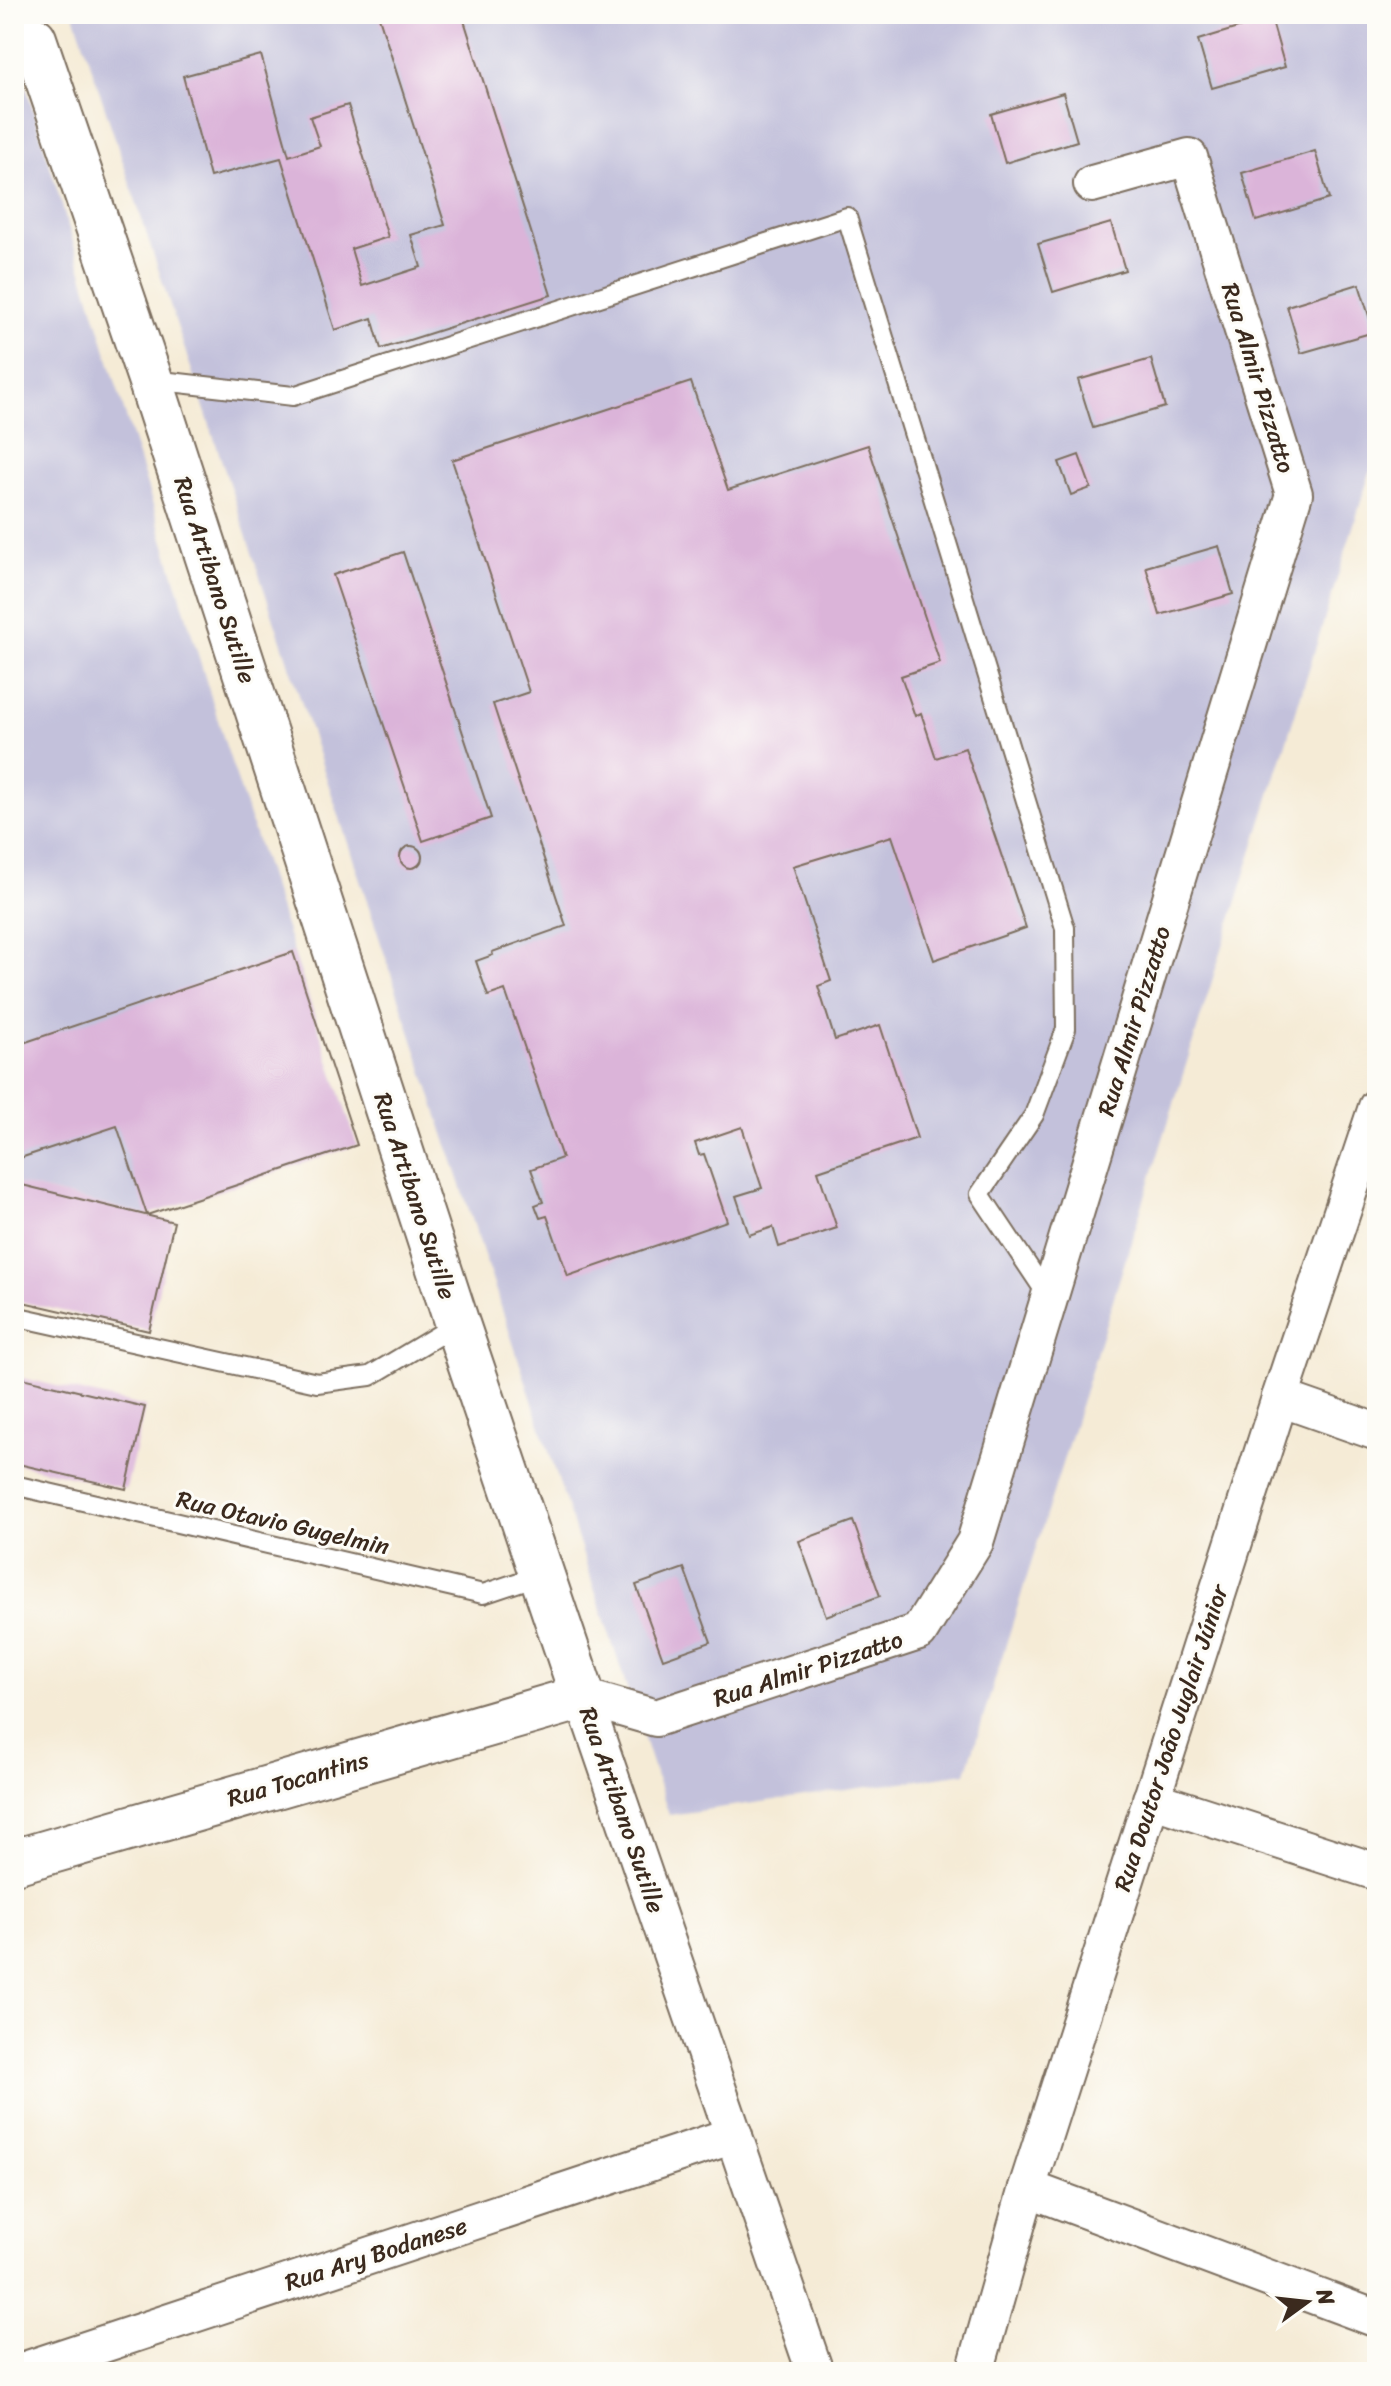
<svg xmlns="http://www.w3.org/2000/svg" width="1391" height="2386" font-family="Sriracha,sans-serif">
	<rect width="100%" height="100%" fill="#fdfcf7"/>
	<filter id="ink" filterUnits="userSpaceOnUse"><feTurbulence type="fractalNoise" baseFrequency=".0125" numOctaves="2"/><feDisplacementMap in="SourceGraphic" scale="16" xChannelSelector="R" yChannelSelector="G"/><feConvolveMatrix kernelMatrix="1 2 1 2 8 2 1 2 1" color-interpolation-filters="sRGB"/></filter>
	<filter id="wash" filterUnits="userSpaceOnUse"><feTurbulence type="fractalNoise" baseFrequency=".006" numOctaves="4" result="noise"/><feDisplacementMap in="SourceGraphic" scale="32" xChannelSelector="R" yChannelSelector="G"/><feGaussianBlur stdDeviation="1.8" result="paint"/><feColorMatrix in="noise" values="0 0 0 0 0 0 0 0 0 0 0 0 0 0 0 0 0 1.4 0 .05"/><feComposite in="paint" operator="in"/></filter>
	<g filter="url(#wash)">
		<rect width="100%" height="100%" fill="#f5ebd6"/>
		<g fill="#c3c1db">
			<polygon points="74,14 1377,14 1377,450 966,1773 669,1815"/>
			<polygon points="17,57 224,740 357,1145 147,1215 14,1183 14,58"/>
		</g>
		<g id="blocks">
			<g fill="#dbb4d9">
				<polygon points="378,14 462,14 551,295 381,349 372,318 335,330 281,158 210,177 183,76 261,55 289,156 320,146 310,117 348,105 388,237 351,249 362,286 421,267 411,235 445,225"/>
				<polygon points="1271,18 1285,67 1212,88 1198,40"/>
				<polygon points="1063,93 1077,141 1005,163 991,114"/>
				<polygon points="1315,151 1329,199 1256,221 1242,173"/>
				<polygon points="1111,223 1125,270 1053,292 1038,244"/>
				<polygon points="1359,284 1374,332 1301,353 1287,306"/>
				<polygon points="1151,359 1165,407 1093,428 1078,380"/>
				<polygon points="691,382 728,490 868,445 940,663 901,676 915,716 921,713 936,758 965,748 1026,928 934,960 892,836 793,866 831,981 818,986 835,1040 880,1025 917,1138 818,1171 837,1228 779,1247 773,1227 749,1235 736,1196 762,1188 742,1127 695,1143 699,1155 704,1154 727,1221 568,1276 547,1216 540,1218 535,1205 543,1202 531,1169 562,1158 505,990 488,996 476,961 493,955 492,952 566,926 493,704 529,692 452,460"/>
				<polygon points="1079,455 1091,488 1071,495 1059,462"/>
				<polygon points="1219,546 1233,594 1160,615 1146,567"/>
				<polygon points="403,552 491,818 423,841 333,575"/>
				<circle cx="411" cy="857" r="11"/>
				<polygon points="293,952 357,1145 147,1215 117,1126 14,1160 14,1046"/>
				<polygon points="14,1183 174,1222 149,1331 14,1300"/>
				<polygon points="14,1376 145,1407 126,1489 14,1463"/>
				<polygon points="853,1521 880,1596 826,1616 799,1541"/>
				<polygon points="684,1568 711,1642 663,1659 636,1585"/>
			</g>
		</g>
	</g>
	<g filter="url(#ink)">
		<use href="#blocks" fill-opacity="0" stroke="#7c6e5e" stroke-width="2"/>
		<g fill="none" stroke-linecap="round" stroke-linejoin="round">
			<g stroke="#7c6e5e" stroke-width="22">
				<g id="service">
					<polyline points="153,380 293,396 847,217 1065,928 1066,1029 1034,1115 980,1194 1050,1299"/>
					<polyline points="14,1316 317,1383 370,1376 457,1324"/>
					<polyline points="14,1485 483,1594 540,1575"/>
				</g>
			</g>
			<g stroke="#7c6e5e" stroke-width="40">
				<g id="minor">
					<polyline points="1280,1398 1377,1432"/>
					<polyline points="583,1697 656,1718 919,1632 975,1542 1294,494 1189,157 1092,184"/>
					<polyline points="583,1697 815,2372"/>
					<polyline points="1151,1799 1377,1872"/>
					<polyline points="1027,2188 1377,2319"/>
					<polyline points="19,2372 734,2135"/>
					<polyline points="975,2372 1027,2188 1280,1398 1377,1107"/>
				</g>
			</g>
			<g stroke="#7c6e5e" stroke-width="48">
				<polyline id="secondary" points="14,27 34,39 150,379 457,1324 583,1697 14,1862"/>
			</g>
			<use href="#service" stroke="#fff" stroke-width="18"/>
			<use href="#minor" stroke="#fff" stroke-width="36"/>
			<use href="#secondary" stroke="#fff" stroke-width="44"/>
		</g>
	</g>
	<g text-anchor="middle" stroke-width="6" stroke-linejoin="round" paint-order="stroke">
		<g font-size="24" fill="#3b2a1e" stroke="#fdfcf7">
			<text transform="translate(1258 378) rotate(73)" y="8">Rua Almir Pizzatto</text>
			<text transform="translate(215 580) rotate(72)" y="8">Rua Artibano Sutille</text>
			<text transform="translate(1134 1021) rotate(-73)" y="8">Rua Almir Pizzatto</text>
			<text transform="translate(415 1196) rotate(72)" y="8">Rua Artibano Sutille</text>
			<text transform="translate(283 1523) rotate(13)" y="8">Rua Otavio Gugelmin</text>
			<text transform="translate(808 1669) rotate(-18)" y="8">Rua Almir Pizzatto</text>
			<text transform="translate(1171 1738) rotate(-72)" y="8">Rua Doutor João Juglair Júnior</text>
			<text transform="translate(298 1779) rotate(-16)" y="8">Rua Tocantins</text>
			<text transform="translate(622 1810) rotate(71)" y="8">Rua Artibano Sutille</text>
			<text transform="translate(376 2254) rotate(-18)" y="8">Rua Ary Bodanese</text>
		</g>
	</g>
	<rect width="1391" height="2386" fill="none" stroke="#fdfcf7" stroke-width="48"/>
	<g transform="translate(1307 2302) rotate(75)" stroke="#fdfcf7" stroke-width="6" paint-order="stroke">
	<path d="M0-6L14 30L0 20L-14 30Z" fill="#3b2a1e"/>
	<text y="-12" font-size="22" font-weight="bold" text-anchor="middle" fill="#3b2a1e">N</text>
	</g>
</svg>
